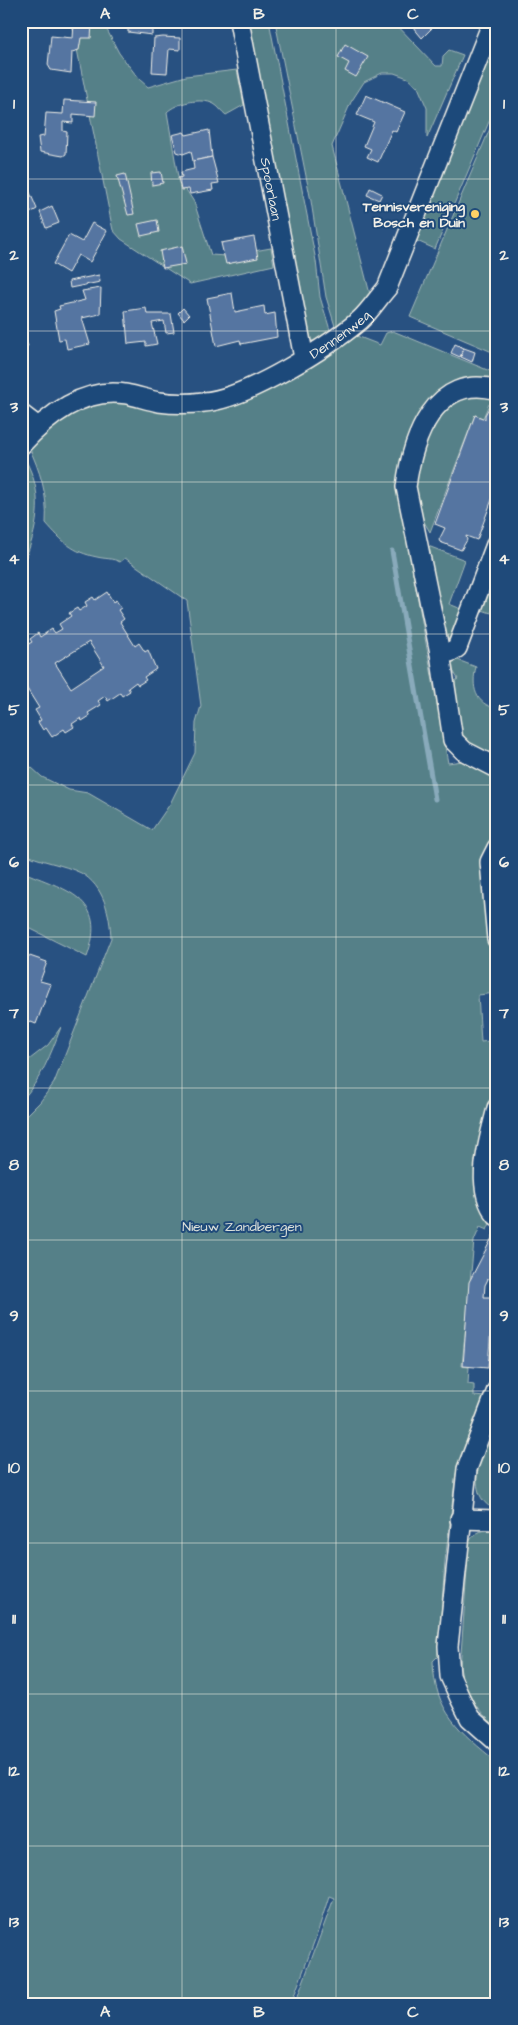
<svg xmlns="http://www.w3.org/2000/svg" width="518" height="2025" font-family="'Architects Daughter',sans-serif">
	<rect width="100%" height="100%" fill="#285181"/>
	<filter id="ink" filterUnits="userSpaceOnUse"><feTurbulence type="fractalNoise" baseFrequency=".02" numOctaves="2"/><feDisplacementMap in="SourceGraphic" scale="10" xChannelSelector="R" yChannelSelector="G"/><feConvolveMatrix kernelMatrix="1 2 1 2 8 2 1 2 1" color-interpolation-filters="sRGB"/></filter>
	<g filter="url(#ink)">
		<g fill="#548088" stroke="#a4b8b8">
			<path d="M67,21H92L107,30L119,53L139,79L148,87L186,76L237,70L244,105L226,115C222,112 218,106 214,104C201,97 176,103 167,112L178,177L194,202L211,255L226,256L271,248L274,265L190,284L121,239L113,230L111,221L73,29L70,22Z"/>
			<path d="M244,21H269L316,261L320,297L330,330V334C321,340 315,344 304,338Z"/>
			<polygon points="275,21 393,21 436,66 442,66 443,56 449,50 463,55 427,138 427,108 418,87 408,78 394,73 382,73 364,82 351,102 332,146 371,298 340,328 335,326 326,297 311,201"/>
			<polygon points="497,28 497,103 435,249 408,237"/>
			<polygon points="497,112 497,354 410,317"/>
			<path d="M393,331L497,374V382L454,383L439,391L425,405L404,454L400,502L448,763L463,761V759L497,775V841L485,856L496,993L478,995L481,1042L497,1040L493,1217L487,1230L480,1227L474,1241L462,1366L469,1367L468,1384L474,1385V1396L485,1397L456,1474L445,1561L438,1656L433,1661C434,1711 460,1732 497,1762V2004H295L334,1898L329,1896L317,1934L291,2004H21V1121L40,1102L54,1083L111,938C110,914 104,886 81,873C63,864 40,862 21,852V758L42,777L69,790L88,793L152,830L170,804L195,753L196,723L201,706L187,601L125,558L120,562C113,558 105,559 97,557C72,552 63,542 46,523C48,494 40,471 28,445L85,400L180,407L330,351L333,352L354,335L380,345L386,333Z"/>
			<polygon points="468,395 497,397 497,406 489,404 483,418 475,415 430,532 417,510 413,488 417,463 438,412"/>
			<path d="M21,455C26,459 28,465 31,472C44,504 35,537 21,569Z"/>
			<polygon points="428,546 465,560 449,604 464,610 452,644 443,641 424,547"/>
			<polygon points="497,567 497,598 491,613 479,609"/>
			<path d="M455,659L476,667C471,686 475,705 497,708V760L462,740L449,685L458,679L448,662Z"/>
			<path d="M21,871C65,890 109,897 87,957L21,924Z"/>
			<path d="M61,1027C51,1054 41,1080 21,1101V1066L48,1045Z"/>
			<path d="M497,1408V1510C457,1496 488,1435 497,1408Z"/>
			<path d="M497,1529V1727C477,1711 465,1693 460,1668L469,1542C476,1530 484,1530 497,1529Z"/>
		</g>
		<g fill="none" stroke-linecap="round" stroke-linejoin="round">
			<polyline stroke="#89aabb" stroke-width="5" points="392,551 435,799"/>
		</g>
		<g fill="#5474a1" stroke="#f4f1e8" fill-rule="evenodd">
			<polygon points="408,21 439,21 422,38"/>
			<polygon points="74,23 92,24 91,38 81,38 79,50 72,52 71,73 51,70 48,65 51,36 73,38"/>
			<polygon points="128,25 152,26 152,35 128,32"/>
			<polygon points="163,37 180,38 180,50 169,49 167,73 152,72 154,38"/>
			<polygon points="345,44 368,57 356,77 345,71 349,63 338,57"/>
			<polygon points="366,95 405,112 396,132 392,130 378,162 367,157 371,149 364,146 374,122 357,115"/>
			<polygon points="64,100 96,102 95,116 73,114 73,123 63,122 63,131 67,132 66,154 63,156 40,152 38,137 44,136 46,113 63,114"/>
			<polygon points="209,130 212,157 193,161 191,151 183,154 177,152 172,135 184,132 186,135"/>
			<polygon points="212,157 219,183 212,184 213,190 190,194 189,189 181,190 178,178 182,177 181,172 194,169 193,161"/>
			<polygon points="161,172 163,183 152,185 151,173"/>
			<polygon points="125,174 134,214 128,215 117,176"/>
			<polygon points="28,188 37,209 23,217 21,216 21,191"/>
			<polygon points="370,188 382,194 379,200 367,195"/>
			<polygon points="52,206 59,223 46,228 40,212"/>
			<polygon points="157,220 159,232 141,236 138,224"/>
			<polygon points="92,223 107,231 90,262 78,255 68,273 53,264 69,235 82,242"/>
			<polygon points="254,237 258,258 226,264 221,243"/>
			<polygon points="182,246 186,264 163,268 160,251"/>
			<polygon points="99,275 100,282 70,288 69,281"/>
			<polygon points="101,288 100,314 82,318 90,344 67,349 65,339 59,340 54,311 60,309 59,306 85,300 82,291"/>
			<polygon points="232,293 235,312 264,306 265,315 275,313 277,337 241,344 240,340 216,346 207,298"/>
			<polygon points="146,308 147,314 171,314 174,332 166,333 164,321 152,323 157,344 146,346 146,342 128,344 125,311"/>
			<polygon points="183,308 189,315 184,320 178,313"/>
			<polygon points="21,332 28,346 21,349"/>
			<polygon points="455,344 464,348 460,357 451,353"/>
			<polygon points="464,348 475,352 472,362 461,357"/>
			<polygon points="491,404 497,406 497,486 477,540 466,536 467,540 461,550 440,542 439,540 445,528 435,524 475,415 485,419 485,415"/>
			<path d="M107,592L113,602L116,600L121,608L118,610L124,619L120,622L135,646L139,643L145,652L148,650L156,669L144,677L146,680L138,685L136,682L128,688L130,691L122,696L120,693L108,701L105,696L98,701L101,705L88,713L90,716L82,721L81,718L72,724L74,727L66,732L64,729L52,737L46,728L43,730L38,722L41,720L35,710L39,708L24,684L21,685V644L23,647L32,642L30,639L38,633L40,637L52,629L55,633L62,629L59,624L71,616L69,613L77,608L79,611L87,606L85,602L93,597L95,600ZM89,642L104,666L71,688L55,663Z"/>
			<polygon points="21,953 47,962 40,981 51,984 36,1024 21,1018"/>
			<polygon points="494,1234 497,1237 497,1261 485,1285 484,1297 493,1297 488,1368 463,1366 469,1282"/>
		</g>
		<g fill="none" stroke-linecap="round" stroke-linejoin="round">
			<g stroke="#f4f1e8" stroke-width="22">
				<g id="minor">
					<path id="s1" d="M239,21L304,358"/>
					<path d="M497,390C435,372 412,439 406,487L440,653L453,740L464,751L497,768"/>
					<polyline points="21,414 38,427"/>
					<path id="s2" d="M21,445C47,416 84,387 126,394C137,396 148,400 159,402C173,404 190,404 204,402C246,399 328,347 360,320C370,311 378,298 387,288L493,21"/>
					<polyline points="440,653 450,652 457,648 497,542"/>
					<polyline points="497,848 490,862 497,939"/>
					<path d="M497,1108C489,1141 473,1187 497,1216"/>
					<polyline points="497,1390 467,1469 448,1646 450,1676 460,1698 470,1718 497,1742"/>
					<polyline points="460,1519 497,1520"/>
				</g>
			</g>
			<use href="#minor" stroke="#1f4a7a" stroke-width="19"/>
		</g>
	</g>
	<path fill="none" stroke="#f4f1e8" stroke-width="1" stroke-opacity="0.55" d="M182,21V2004M336,21V2004M21,179H497M21,331H497M21,482H497M21,634H497M21,785H497M21,937H497M21,1088H497M21,1240H497M21,1391H497M21,1543H497M21,1694H497M21,1846H497"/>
	<circle fill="#ffd166" stroke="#1f4a7a" stroke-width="2" cx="475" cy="214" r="5"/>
	<g text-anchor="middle" stroke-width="4" stroke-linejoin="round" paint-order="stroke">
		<g font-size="14" fill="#f4f1e8" stroke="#1f4a7a">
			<text dy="5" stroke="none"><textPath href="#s1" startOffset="171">Spoorlaan</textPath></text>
			<text dy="5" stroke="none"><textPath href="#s2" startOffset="354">Dennenweg</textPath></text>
		</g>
		<g font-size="14" font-weight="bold" fill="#f4f1e8" stroke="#1f4a7a" text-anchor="end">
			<text x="465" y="211">Tennisvereniging<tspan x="465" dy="16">Bosch en Duin</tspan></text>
		</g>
		<g font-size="14" fill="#dce0da" stroke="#1f4a7a">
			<text x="242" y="1231">Nieuw Zandbergen</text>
		</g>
	</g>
	<rect width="518" height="2025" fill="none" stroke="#1f4a7a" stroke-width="55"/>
	<rect x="28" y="28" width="462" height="1970" fill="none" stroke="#f4f1e8" stroke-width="2"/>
	<g font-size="16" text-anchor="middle" font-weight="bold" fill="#f4f1e8">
		<text x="105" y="19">A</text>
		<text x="259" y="19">B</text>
		<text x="413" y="19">C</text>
		<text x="14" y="109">1</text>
		<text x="504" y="109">1</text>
		<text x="14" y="260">2</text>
		<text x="504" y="260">2</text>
		<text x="14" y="412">3</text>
		<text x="504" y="412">3</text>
		<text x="14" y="564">4</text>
		<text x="504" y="564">4</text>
		<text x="14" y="715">5</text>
		<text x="504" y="715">5</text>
		<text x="14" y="867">6</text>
		<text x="504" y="867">6</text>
		<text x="14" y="1018">7</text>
		<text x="504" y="1018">7</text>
		<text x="14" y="1170">8</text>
		<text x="504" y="1170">8</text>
		<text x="14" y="1321">9</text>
		<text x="504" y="1321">9</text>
		<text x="14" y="1473">10</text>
		<text x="504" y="1473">10</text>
		<text x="14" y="1624">11</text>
		<text x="504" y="1624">11</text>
		<text x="14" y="1776">12</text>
		<text x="504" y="1776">12</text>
		<text x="14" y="1927">13</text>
		<text x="504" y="1927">13</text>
		<text x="105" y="2017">A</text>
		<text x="259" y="2017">B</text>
		<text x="413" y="2017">C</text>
	</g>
</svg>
